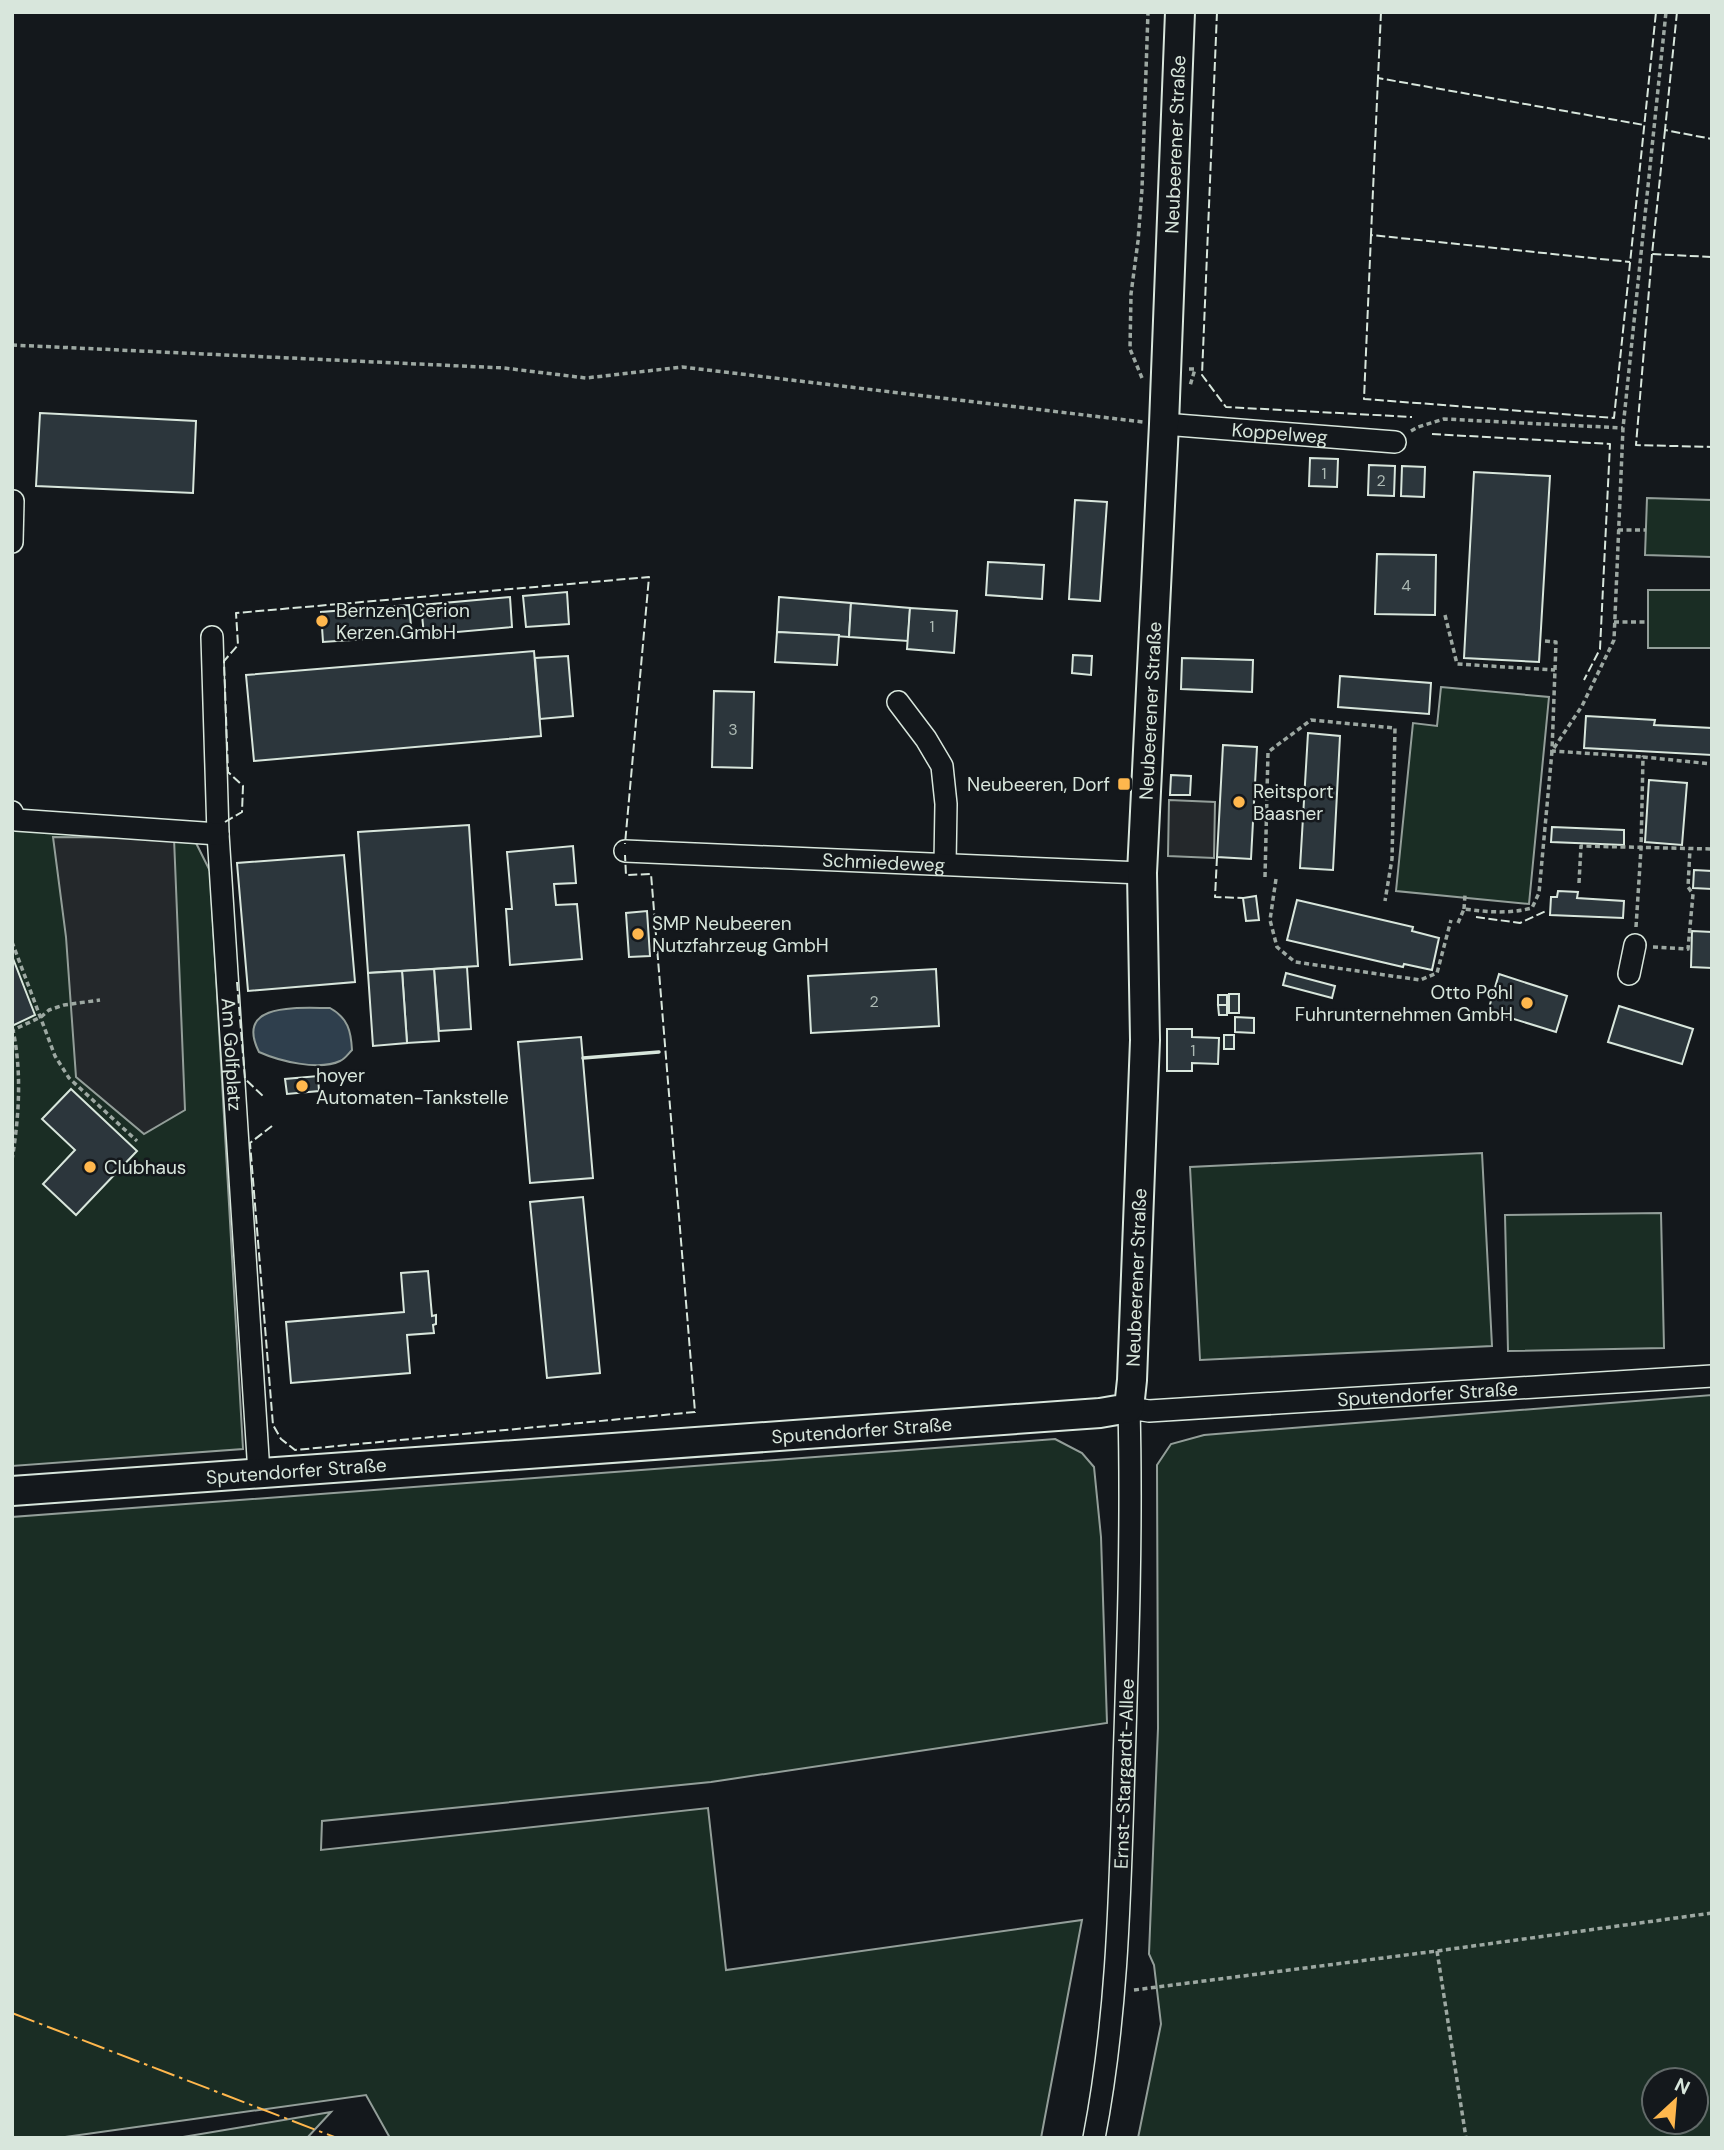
<svg xmlns="http://www.w3.org/2000/svg" width="1724" height="2150" font-family="'DM Sans',sans-serif">
	<rect width="100%" height="100%" fill="#14181c"/>
	<g fill="#1a2d24" stroke="#939e99" stroke-width="2" fill-rule="evenodd">
		<polygon points="1647,498 1712,500 1712,557 1645,555"/>
		<rect x="1648" y="590" width="64" height="58"/>
		<polygon points="1441,687 1549,697 1529,904 1396,891 1413,723 1437,726"/>
		<polygon points="12,829 196,843 210,871 243,1449 12,1466"/>
		<polygon points="1482,1153 1492,1346 1200,1360 1190,1167"/>
		<polygon points="1661,1213 1664,1348 1508,1351 1505,1215"/>
		<path d="M1712,1395V2138H1138L1161,2024L1154,1965L1149,1954L1158,1728L1157,1465L1171,1444L1204,1435L1240,1432ZM1696,2080V2122H1654V2080Z"/>
		<polygon points="1055,1439 1082,1453 1094,1467 1101,1537 1107,1723 711,1782 322,1821 321,1850 708,1808 726,1970 1082,1920 1041,2138 390,2138 366,2095 58,2138 12,2138 12,1517"/>
		<polygon points="331,2112 307,2138 177,2138"/>
	</g>
	<g fill="#24282b" stroke="#939e99" stroke-width="2">
		<polygon points="1169,800 1215,802 1214,858 1168,856"/>
		<polygon points="53,837 174,838 185,1110 144,1134 76,1077 66,937"/>
	</g>
	<path fill="#2f3f4d" stroke="#939e99" stroke-width="2" d="M330,1008C348,1018 351,1031 352,1050C348,1054 345,1059 340,1061C319,1071 279,1061 259,1052C234,1002 298,1008 330,1008Z"/>
	<g fill="#2c363c" stroke="#d8e6dc" stroke-width="2">
		<polygon points="40,413 196,421 193,493 36,486"/>
		<polygon points="1310,458 1338,459 1337,487 1309,486"/>
		<polygon points="1369,465 1395,466 1394,496 1368,495"/>
		<polygon points="1402,466 1425,467 1424,497 1401,496"/>
		<polygon points="1474,472 1550,476 1539,662 1464,658"/>
		<polygon points="1075,500 1107,502 1100,601 1069,599"/>
		<polygon points="1377,554 1436,555 1435,615 1375,614"/>
		<polygon points="988,562 1044,565 1042,599 986,595"/>
		<polygon points="567,592 569,624 526,627 523,596"/>
		<polygon points="510,597 512,627 424,635 421,605"/>
		<polygon points="779,597 851,603 849,637 777,632"/>
		<polygon points="851,603 910,608 908,641 849,637"/>
		<polygon points="409,605 412,636 323,642 321,612"/>
		<polygon points="910,608 957,611 954,653 907,649"/>
		<polygon points="777,632 839,635 837,665 775,662"/>
		<polygon points="534,651 541,736 254,761 246,675"/>
		<polygon points="1073,655 1092,656 1091,675 1072,673"/>
		<polygon points="568,656 573,716 540,719 535,658"/>
		<polygon points="1182,658 1253,660 1252,692 1181,689"/>
		<polygon points="1340,676 1431,683 1429,714 1338,707"/>
		<polygon points="714,691 754,692 752,768 712,767"/>
		<polygon points="1586,716 1655,720 1654,725 1712,728 1712,755 1584,748"/>
		<polygon points="1308,733 1340,736 1333,870 1300,868"/>
		<polygon points="1223,745 1257,747 1251,859 1217,857"/>
		<polygon points="1171,775 1191,776 1190,795 1170,795"/>
		<polygon points="1649,780 1687,783 1682,845 1645,842"/>
		<polygon points="469,825 478,966 368,973 358,832"/>
		<polygon points="1552,827 1624,830 1624,845 1551,842"/>
		<polygon points="573,846 576,883 554,884 556,905 577,904 582,959 510,965 506,909 512,909 507,852"/>
		<polygon points="344,855 355,982 248,991 237,863"/>
		<polygon points="1694,870 1712,871 1712,889 1693,888"/>
		<polygon points="1558,891 1578,892 1577,898 1624,901 1623,918 1550,915 1551,897 1557,897"/>
		<polygon points="1256,896 1259,920 1246,921 1243,898"/>
		<polygon points="1297,900 1413,927 1412,931 1439,938 1432,970 1404,964 1403,967 1287,940"/>
		<polygon points="647,911 650,956 629,957 626,913"/>
		<polygon points="1692,931 1712,932 1712,968 1691,967"/>
		<polygon points="12,956 35,1015 12,1026"/>
		<polygon points="467,967 471,1029 439,1031 434,969"/>
		<polygon points="434,969 439,1041 407,1043 402,971"/>
		<polygon points="936,969 939,1026 811,1033 808,976"/>
		<polygon points="402,971 407,1043 373,1046 368,973"/>
		<polygon points="1286,973 1335,986 1332,998 1283,985"/>
		<polygon points="1499,974 1567,996 1556,1032 1488,1011"/>
		<rect x="1229" y="994" width="10" height="19"/>
		<rect x="1218" y="995" width="9" height="10"/>
		<polygon points="1218,1005 1227,1005 1227,1015 1219,1015"/>
		<polygon points="1619,1006 1693,1029 1682,1064 1608,1042"/>
		<polygon points="1235,1017 1254,1018 1254,1033 1235,1032"/>
		<polygon points="1167,1029 1192,1029 1192,1037 1219,1038 1218,1064 1192,1063 1192,1071 1167,1071"/>
		<rect x="1224" y="1035" width="10" height="14"/>
		<polygon points="581,1037 593,1178 530,1183 518,1042"/>
		<polygon points="318,1076 319,1091 287,1094 285,1079"/>
		<polygon points="71,1089 137,1151 76,1215 43,1184 75,1150 42,1119"/>
		<polygon points="583,1197 600,1373 547,1378 530,1202"/>
		<polygon points="428,1271 432,1316 436,1315 436,1324 433,1325 434,1333 407,1335 410,1373 291,1383 286,1322 404,1312 401,1273"/>
	</g>
	<g fill="none" stroke-linecap="round" stroke-linejoin="round">
		<g stroke="#d8e6dc" stroke-width="24">
			<g id="minor">
				<path id="s1" d="M1164,424L1395,442"/>
				<polyline points="12,542 13,501"/>
				<path id="s2" d="M212,637L218,834L259,1473"/>
				<polyline points="898,702 926,739 942,766 946,804 945,864"/>
				<polyline points="12,812 16,820 218,834"/>
				<path id="s3" d="M625,851L1142,873"/>
				<polyline points="1629,974 1635,945"/>
				<path id="s4" d="M1094,2138C1118,2014 1120,1889 1124,1763C1128,1645 1132,1527 1129,1408L1149,1411L1712,1376"/>
			</g>
		</g>
		<g stroke="#d8e6dc" stroke-width="32">
			<g id="major">
				<path id="s5" d="M12,1491L1100,1413L1129,1408L1132,1380L1145,1040L1142,873L1164,424L1180,12"/>
			</g>
		</g>
		<g stroke="#9da8a2" stroke-width="3.5" stroke-dasharray="5 3.5" stroke-linecap="butt">
			<polyline points="12,345 504,368 586,378 682,367 1143,422"/>
			<polyline points="1189,369 1195,369 1190,386"/>
			<polyline points="1142,378 1130,349 1131,294 1138,241 1142,189 1148,12"/>
			<polyline points="1411,431 1418,427 1444,419 1623,428"/>
			<polyline points="1618,530 1646,530"/>
			<polyline points="1445,615 1457,664 1555,670"/>
			<polyline points="1614,622 1645,622"/>
			<polyline points="1545,641 1556,642 1552,751 1643,757"/>
			<polyline points="1265,877 1268,752 1311,720 1395,728 1392,859 1385,901"/>
			<polyline points="1276,879 1270,920 1277,947 1295,962 1420,980 1437,973 1451,920"/>
			<polyline points="1579,883 1581,846 1712,849"/>
			<polyline points="1464,909 1465,895"/>
			<path d="M1458,923L1464,909C1487,912 1509,914 1532,908L1539,893L1552,751L1582,706L1614,640L1623,428L1666,12"/>
			<polyline points="1636,927 1641,849 1643,757 1712,764"/>
			<polyline points="12,942 55,1056 69,1078 137,1141"/>
			<polyline points="1653,947 1688,949 1693,894 1688,887 1690,849"/>
			<path d="M12,1160C19,1117 22,1073 13,1030L41,1017L49,1010L64,1005L100,1000"/>
			<polyline points="1437,1951 1466,2138"/>
			<polyline points="1134,1990 1437,1951 1712,1913"/>
		</g>
		<use href="#minor" stroke="#14181c" stroke-width="21"/>
		<use href="#major" stroke="#14181c" stroke-width="28"/>
		<g stroke="#d8e6dc" stroke-width="2" stroke-dasharray="9 3.5" stroke-linecap="butt">
			<polyline points="1217,12 1202,375 1226,407 1412,417"/>
			<polyline points="1381,12 1378,78 1644,125"/>
			<polyline points="1677,12 1665,130 1712,139"/>
			<polyline points="1378,78 1371,235 1630,262"/>
			<polyline points="1665,130 1652,254 1712,257"/>
			<polyline points="1371,235 1364,399 1614,418 1656,12"/>
			<polyline points="1652,254 1636,445 1712,447"/>
			<polyline points="1432,434 1610,444 1600,649 1584,680"/>
			<polyline points="225,822 242,812 243,786 228,772 224,661 238,645 236,613 649,577 625,844"/>
			<polyline points="1217,857 1215,897 1243,898"/>
			<polyline points="1476,917 1520,923 1546,911"/>
			<polyline points="237,982 245,1079 264,1097"/>
			<polyline points="272,1126 250,1143 273,1425 281,1439 295,1450 695,1412 651,874 626,875 625,855"/>
		</g>
		<polyline stroke="#d8e6dc" stroke-width="3.5" points="583,1058 659,1052"/>
		<polyline stroke="#ffb74d" stroke-width="2" stroke-dasharray="24 5 3.5 5" stroke-linecap="butt" points="12,2013 337,2138"/>
	</g>
	<g fill="#ffb74d" stroke="#14181c" stroke-width="2.5">
		<circle cx="322" cy="621" r="7"/>
		<rect x="1117" y="777" width="14" height="14" rx="3.5"/>
		<circle cx="1239" cy="802" r="7"/>
		<circle cx="638" cy="934" r="7"/>
		<circle cx="1527" cy="1003" r="7"/>
		<circle cx="302" cy="1086" r="7"/>
		<circle cx="90" cy="1167" r="7"/>
	</g>
	<g text-anchor="middle" stroke-width="5" stroke-linejoin="round" paint-order="stroke">
		<g font-size="16" fill="#adbab4">
			<text x="1324" y="479">1</text>
			<text x="1381" y="486">2</text>
			<text x="1406" y="591">4</text>
			<text x="932" y="632">1</text>
			<text x="733" y="735">3</text>
			<text x="874" y="1007">2</text>
			<text x="1193" y="1056">1</text>
		</g>
		<g font-size="19" fill="#d8e6dc" stroke="#14181c">
			<text dy="7" stroke="none"><textPath href="#s5" startOffset="2385">Neubeerener Straße</textPath></text>
			<text dy="7" stroke="none"><textPath href="#s1" startOffset="116">Koppelweg</textPath></text>
			<text dy="7" stroke="none"><textPath href="#s5" startOffset="1818">Neubeerener Straße</textPath></text>
			<text dy="7" stroke="none"><textPath href="#s3" startOffset="259">Schmiedeweg</textPath></text>
			<text dy="7" stroke="none"><textPath href="#s2" startOffset="418">Am Golfplatz</textPath></text>
			<text dy="7" stroke="none"><textPath href="#s5" startOffset="1251">Neubeerener Straße</textPath></text>
			<text dy="7" stroke="none"><textPath href="#s4" startOffset="1031">Sputendorfer Straße</textPath></text>
			<text dy="7" stroke="none"><textPath href="#s5" startOffset="852">Sputendorfer Straße</textPath></text>
			<text dy="7" stroke="none"><textPath href="#s5" startOffset="285">Sputendorfer Straße</textPath></text>
			<text dy="7" stroke="none"><textPath href="#s4" startOffset="366">Ernst-Stargardt-Allee</textPath></text>
		</g>
		<g font-size="19" fill="#d8e6dc" stroke="#14181c" text-anchor="start">
			<text x="336" y="617">Bernzen Cerion<tspan x="336" dy="22">Kerzen GmbH</tspan></text>
			<text x="1110" y="791" text-anchor="end">Neubeeren, Dorf</text>
			<text x="1253" y="798">Reitsport<tspan x="1253" dy="22">Baasner</tspan></text>
			<text x="652" y="930">SMP Neubeeren<tspan x="652" dy="22">Nutzfahrzeug GmbH</tspan></text>
			<text x="1513" y="999" text-anchor="end">Otto Pohl<tspan x="1513" dy="22">Fuhrunternehmen GmbH</tspan></text>
			<text x="316" y="1082">hoyer<tspan x="316" dy="22">Automaten-Tankstelle</tspan></text>
			<text x="104" y="1174">Clubhaus</text>
		</g>
	</g>
	<rect width="1724" height="2150" fill="none" stroke="#d8e6dc" stroke-width="28"/>
	<g transform="translate(1675 2101) rotate(26)"><circle r="33" fill="#14181c" stroke="#626a69" stroke-width="2"/>
	<path d="M0-5L12 26L0 18L-12 26Z" fill="#ffb74d"/>
	<text y="-10" font-size="19" font-weight="bold" text-anchor="middle" fill="#d8e6dc">N</text>
	</g>
</svg>
